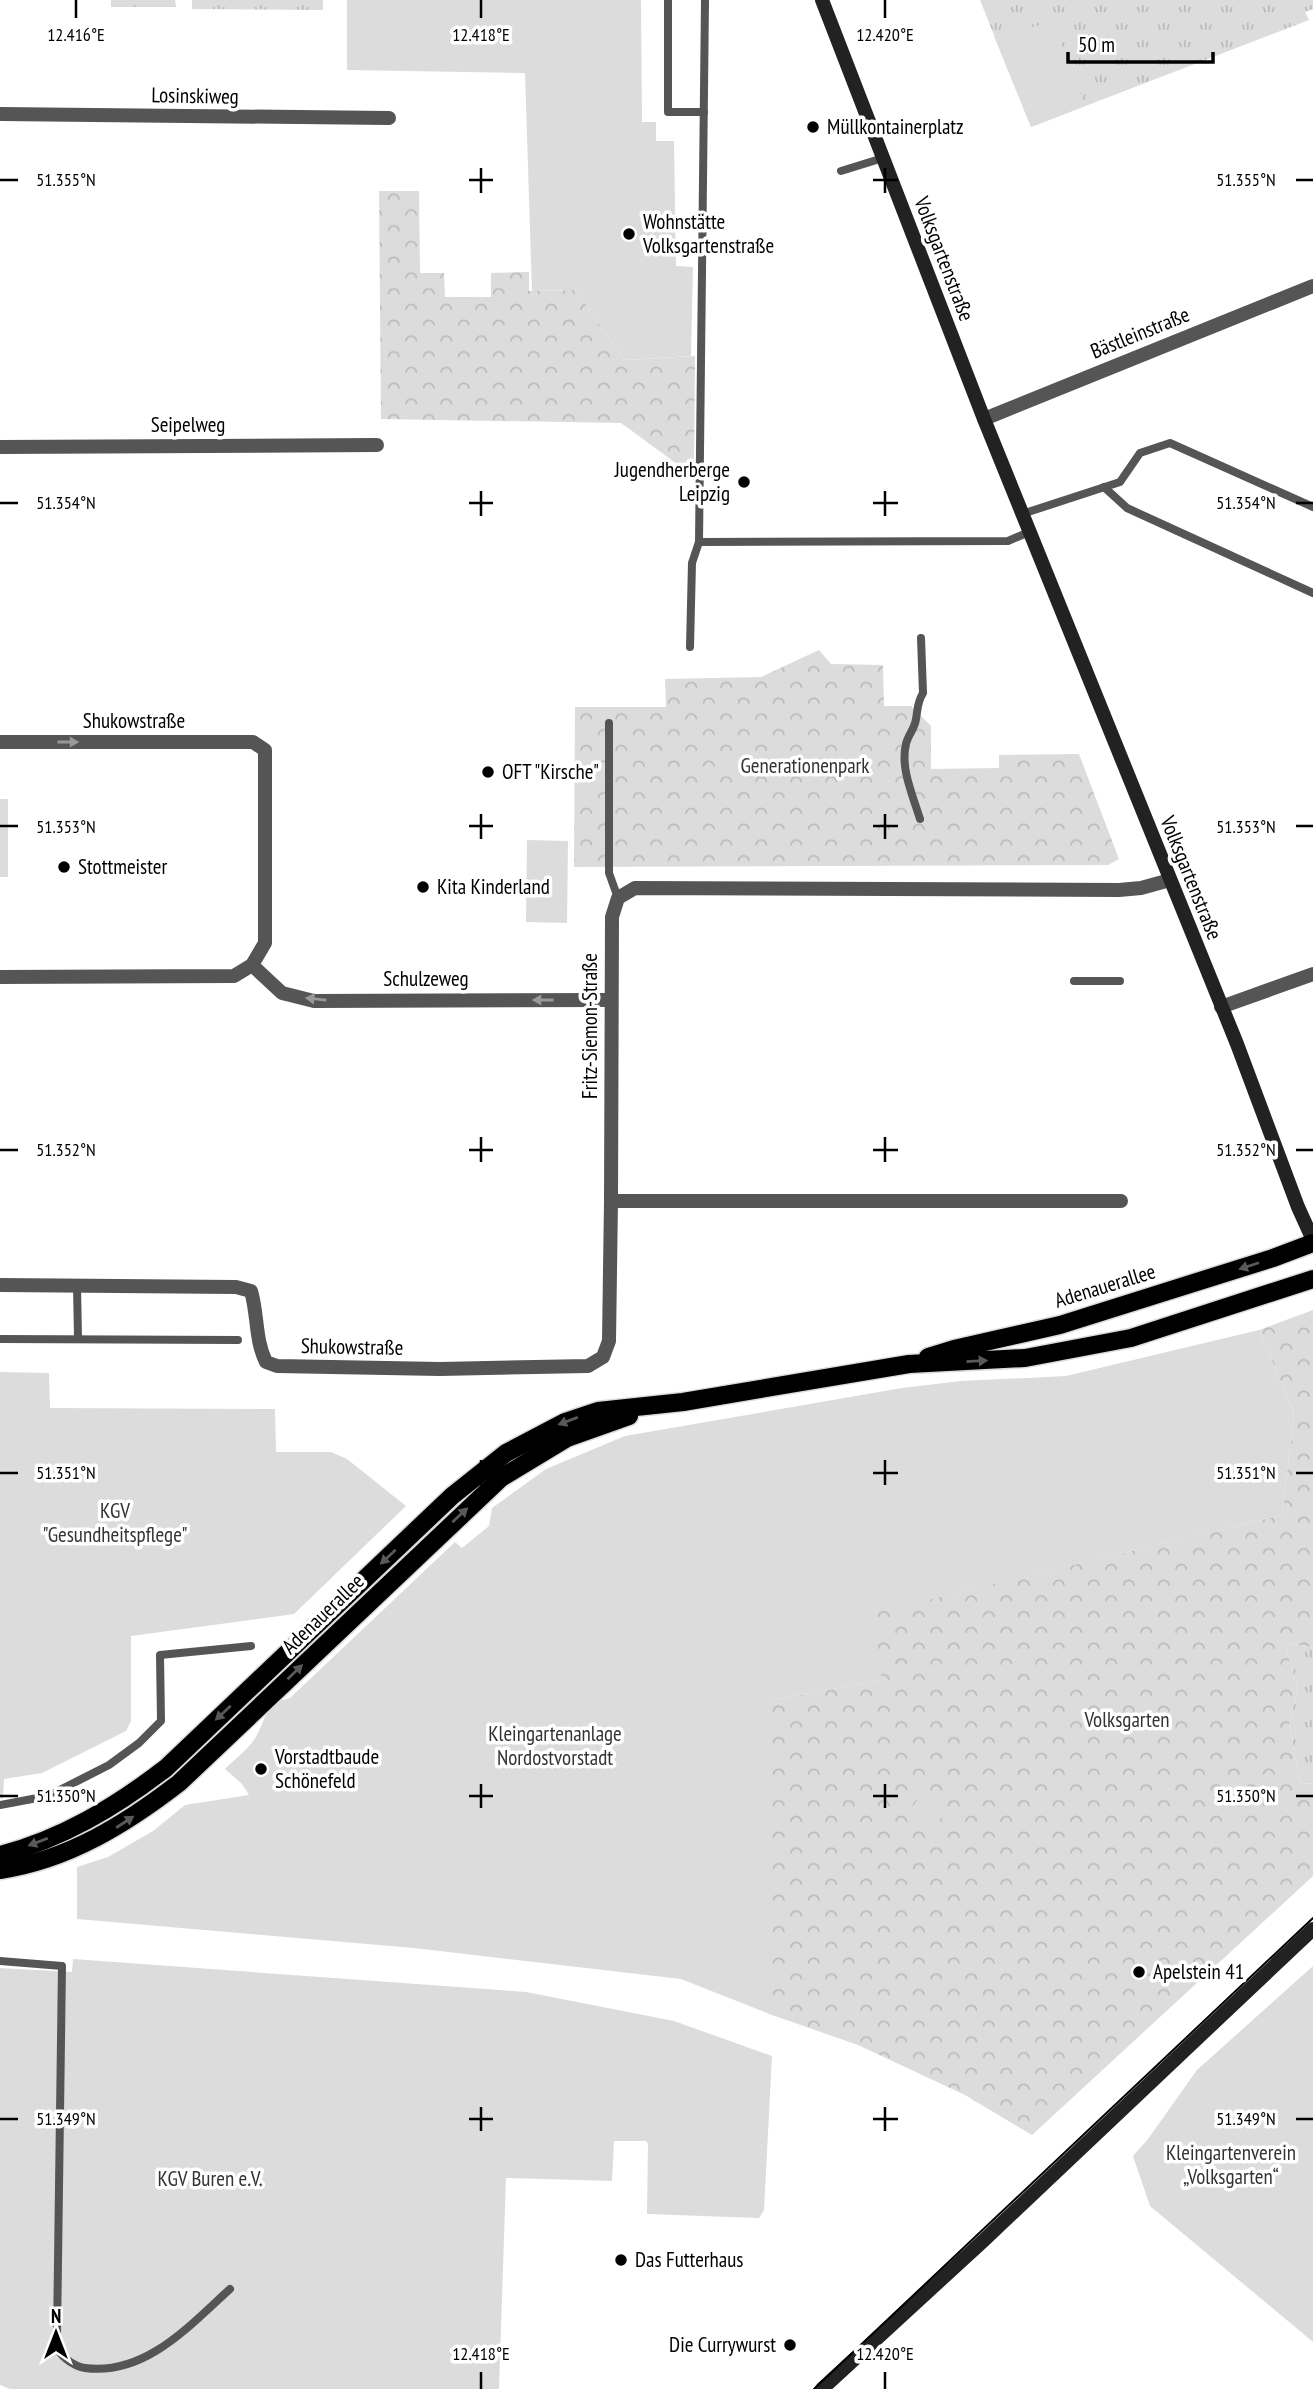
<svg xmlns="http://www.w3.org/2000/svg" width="1313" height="2389" font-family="'PT Sans Narrow',sans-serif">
	<defs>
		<pattern id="grass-tufts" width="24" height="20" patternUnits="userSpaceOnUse" patternTransform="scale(1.75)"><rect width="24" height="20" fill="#dcdcdc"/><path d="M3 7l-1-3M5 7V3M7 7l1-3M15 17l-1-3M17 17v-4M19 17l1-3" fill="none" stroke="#bbb"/></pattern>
		<pattern id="forest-crowns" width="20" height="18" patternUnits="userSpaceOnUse" patternTransform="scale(1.75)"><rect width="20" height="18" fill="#dcdcdc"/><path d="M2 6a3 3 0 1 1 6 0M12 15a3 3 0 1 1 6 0" fill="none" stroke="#bbb"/></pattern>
	</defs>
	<rect width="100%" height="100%" fill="#fff"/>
	<g fill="url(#grass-tufts)">
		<polygon points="111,0 175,0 176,7 111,7"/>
		<polygon points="192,0 323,0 323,10 192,9"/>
		<polygon points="980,0 1313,0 1313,9 1305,12 1309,20 1031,127"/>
		<polygon points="1285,1644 1312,1647 1313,1650 1313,1783 1300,1784 1289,1723 1298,1690"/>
	</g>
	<g fill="url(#forest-crowns)">
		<polygon points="379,191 419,191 420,273 444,273 445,297 491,297 491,273 529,272 529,291 576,290 624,360 695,356 694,465 688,472 621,423 381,419"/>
		<polygon points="819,650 831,664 883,665 884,706 911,706 931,726 931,769 999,768 999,755 1079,754 1119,859 1108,865 574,867 575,707 666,707 665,679 761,677"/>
		<polygon points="1313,1310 1313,1650 1312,1647 1285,1644 1298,1690 1289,1723 1300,1784 1313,1783 1313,1876 1032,2135 965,2095 858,2045 772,2015 772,1700 881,1680 872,1613 1282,1515 1294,1413 1259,1330"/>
	</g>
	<g fill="#dcdcdc">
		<polygon points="347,0 641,0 642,122 656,122 656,141 674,141 676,266 693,267 691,356 624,360 576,290 532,291 525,73 347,70"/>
		<polygon points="1053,22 1085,106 1031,127 994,36"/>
		<rect x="0" y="799" width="8" height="78"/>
		<polygon points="527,840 568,841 567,923 526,922"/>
		<path d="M1259,1330L1294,1413L1282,1515L873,1613L882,1680L772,1700V2015L681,1979L414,1948L77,1919V1867L108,1857L153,1831L185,1805L249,1795L242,1784L225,1769C234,1760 247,1750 254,1740C266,1722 263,1704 290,1698L455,1542L462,1548L489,1526L492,1508L546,1469L625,1436L902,1388L961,1381L1066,1376Z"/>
		<polygon points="0,1372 49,1373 50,1408 275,1409 276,1452 331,1452 347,1459 406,1506 294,1614 131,1636 131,1721 126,1731 42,1773 4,1779 3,1799 0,1798"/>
		<circle cx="927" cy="1812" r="15"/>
		<polygon points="73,1959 526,1992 674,2021 772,2056 764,2210 759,2218 647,2214 648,2144 646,2141 614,2141 612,2181 506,2178 499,2389 10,2389 0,2385 0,1968 72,1972"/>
		<polygon points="1313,1966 1313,2342 1150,2206 1133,2156 1148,2139 1197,2070"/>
	</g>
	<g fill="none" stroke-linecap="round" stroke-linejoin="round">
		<g stroke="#dbdbdb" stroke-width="21">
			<g id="primary">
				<polyline points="928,1357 954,1349 1060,1325 1273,1258 1313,1243"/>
				<path d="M0,1855C62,1839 115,1807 166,1768L452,1496L506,1453L565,1422L598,1411L683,1402L909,1364L1025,1358L1131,1338L1313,1279"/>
				<path d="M0,1870C68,1860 126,1824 179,1783L501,1478L567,1438L629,1416"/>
			</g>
		</g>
		<g stroke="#555" stroke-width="8">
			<polyline points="668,0 668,112 704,112"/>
			<polyline points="841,171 883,158"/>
			<polyline points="1104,487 1127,508 1313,593"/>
			<polyline points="1022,514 1120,482 1140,453 1170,443 1313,507"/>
			<polyline points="699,542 1008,541 1029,532"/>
			<polyline points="690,647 692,563 699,542 705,0"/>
			<polyline points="609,723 609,873 618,898"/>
			<path d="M920,819C913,796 900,768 906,744C908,735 915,728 916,719C918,708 917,703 923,693L921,638"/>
			<polyline points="1074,981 1120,981"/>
			<polyline points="77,1286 78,1338"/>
			<polyline points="0,1339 238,1340"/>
			<polyline points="0,1805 48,1796 109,1765 139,1743 161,1721 160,1655 251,1646"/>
			<path d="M0,1961L62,1966L57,2335C57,2339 57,2347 59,2351C63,2359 77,2367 85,2368C145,2376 189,2326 230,2289"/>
		</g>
		<g stroke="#555" stroke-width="14">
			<polyline points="0,114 389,118"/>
			<polyline points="984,419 1313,286"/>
			<polyline points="0,447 377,445"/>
			<polyline points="0,742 253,742 265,750 265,943 252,965 234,976 0,977"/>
			<polyline points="252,965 282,993 314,1001 611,1000"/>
			<polyline points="1221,1007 1313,974"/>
			<polyline points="1121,1201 611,1201 612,917 618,898 635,888 1119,890 1141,888 1170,880"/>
			<path d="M0,1285L236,1287L251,1291C258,1315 255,1340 266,1362L277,1366L440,1369L588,1366L603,1357L609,1341L611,1201"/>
		</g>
		<g stroke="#222" stroke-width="14">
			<polyline points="822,0 984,419 1237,1044 1298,1207 1313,1240"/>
			<polyline points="822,2389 983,2241 1313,1929"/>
		</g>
		<use href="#primary" stroke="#000" stroke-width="18"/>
		<polyline stroke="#000" stroke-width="2" points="814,2389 1313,1918"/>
	</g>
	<defs><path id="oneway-solid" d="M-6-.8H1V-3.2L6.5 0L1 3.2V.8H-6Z" transform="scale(1.75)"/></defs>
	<g fill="#999">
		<use href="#oneway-solid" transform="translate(68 742)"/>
		<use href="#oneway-solid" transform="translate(316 999) rotate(-174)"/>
		<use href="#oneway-solid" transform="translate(543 1000) rotate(180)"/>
	</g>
	<g fill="#595959">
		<use href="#oneway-solid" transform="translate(1249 1266) rotate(162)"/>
		<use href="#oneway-solid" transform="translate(977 1361) rotate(-3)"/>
		<use href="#oneway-solid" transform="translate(568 1421) rotate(159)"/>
		<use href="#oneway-solid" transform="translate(460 1515) rotate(-43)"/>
		<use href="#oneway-solid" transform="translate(388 1557) rotate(137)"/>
		<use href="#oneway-solid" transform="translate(295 1672) rotate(-44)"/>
		<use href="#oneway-solid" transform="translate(223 1713) rotate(137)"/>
		<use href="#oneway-solid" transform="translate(125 1822) rotate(-33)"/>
		<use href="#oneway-solid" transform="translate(38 1842) rotate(159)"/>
	</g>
	<path fill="none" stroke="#000" stroke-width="2.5" d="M76,0V18M481,0V18M885,0V18M481,168V193M885,168V193M0,180H18M469,180H493M873,180H898M1296,180H1313M481,491V516M885,491V516M0,503H18M469,503H493M873,503H898M1296,503H1313M481,814V839M885,814V839M0,826H18M469,826H493M873,826H898M1296,826H1313M481,1137V1162M885,1137V1162M0,1150H18M469,1150H493M873,1150H898M1296,1150H1313M481,1460V1485M885,1460V1485M0,1473H18M469,1473H493M873,1473H898M1296,1473H1313M481,1784V1808M885,1784V1808M0,1796H18M469,1796H493M873,1796H898M1296,1796H1313M481,2107V2131M885,2107V2131M0,2119H18M469,2119H493M873,2119H898M1296,2119H1313M481,2372V2389M885,2372V2389"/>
	<g fill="#000" stroke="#fff" stroke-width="2.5">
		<circle cx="813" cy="127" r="7"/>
		<circle cx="629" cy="234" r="7"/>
		<circle cx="744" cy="482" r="7"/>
		<circle cx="488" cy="772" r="7"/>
		<circle cx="64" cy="867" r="7"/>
		<circle cx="423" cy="887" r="7"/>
		<circle cx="261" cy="1769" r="7"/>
		<circle cx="1139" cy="1972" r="7"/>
		<circle cx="621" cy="2260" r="7"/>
		<circle cx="790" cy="2345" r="7"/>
	</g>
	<g text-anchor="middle" stroke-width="7" stroke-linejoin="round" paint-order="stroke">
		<g font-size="21" fill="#000" stroke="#fff">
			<text transform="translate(195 96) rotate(1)" y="7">Losinskiweg</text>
			<text transform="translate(944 259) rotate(69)" y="7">Volksgartenstraße</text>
			<text transform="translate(1140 333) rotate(-22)" y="7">Bästleinstraße</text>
			<text x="188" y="432">Seipelweg</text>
			<text x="134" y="728">Shukowstraße</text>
			<text transform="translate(1191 878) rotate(68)" y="7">Volksgartenstraße</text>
			<text x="426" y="986">Schulzeweg</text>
			<text transform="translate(590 1026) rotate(-90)" y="7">Fritz-Siemon-Straße</text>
			<text transform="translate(1105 1286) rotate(-17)" y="7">Adenauerallee</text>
			<text transform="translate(352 1347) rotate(1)" y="7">Shukowstraße</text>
			<text transform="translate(323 1614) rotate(-44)" y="7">Adenauerallee</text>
		</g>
		<g font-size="21" fill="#000" stroke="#fff" text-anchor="start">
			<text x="827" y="134">Müllkontainerplatz</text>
			<text x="643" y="229">Wohnstätte<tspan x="643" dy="24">Volksgartenstraße</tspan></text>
			<text x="730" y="477" text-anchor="end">Jugendherberge<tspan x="730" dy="24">Leipzig</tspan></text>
			<text x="502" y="779">OFT "Kirsche"</text>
			<text x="78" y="874">Stottmeister</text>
			<text x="437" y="894">Kita Kinderland</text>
			<text x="275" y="1764">Vorstadtbaude<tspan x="275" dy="24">Schönefeld</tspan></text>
			<text x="1153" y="1979">Apelstein 41</text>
			<text x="635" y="2267">Das Futterhaus</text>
			<text x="776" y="2352" text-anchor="end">Die Currywurst</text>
		</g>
		<g font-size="21" fill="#333" stroke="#fff">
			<text x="805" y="773">Generationenpark</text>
			<text x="115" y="1518">KGV<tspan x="115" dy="24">"Gesundheitspflege"</tspan></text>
			<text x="1127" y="1727">Volksgarten</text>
			<text x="555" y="1741">Kleingartenanlage<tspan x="555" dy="24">Nordostvorstadt</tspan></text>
			<text x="1231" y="2160">Kleingartenverein<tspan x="1231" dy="24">„Volksgarten“</tspan></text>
			<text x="210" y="2186">KGV Buren e.V.</text>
		</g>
	</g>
	<g font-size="18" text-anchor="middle" fill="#000" stroke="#fff" stroke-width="7" stroke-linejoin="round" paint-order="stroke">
		<text x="76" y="41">12.416°E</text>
		<text x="481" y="41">12.418°E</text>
		<text x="885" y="41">12.420°E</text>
		<text x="66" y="186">51.355°N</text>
		<text x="1246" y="186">51.355°N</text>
		<text x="66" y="509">51.354°N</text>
		<text x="1246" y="509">51.354°N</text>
		<text x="66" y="833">51.353°N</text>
		<text x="1246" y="833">51.353°N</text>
		<text x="66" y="1156">51.352°N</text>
		<text x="1246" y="1156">51.352°N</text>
		<text x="66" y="1479">51.351°N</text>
		<text x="1246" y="1479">51.351°N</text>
		<text x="66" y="1802">51.350°N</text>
		<text x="1246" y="1802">51.350°N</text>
		<text x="66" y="2125">51.349°N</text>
		<text x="1246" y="2125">51.349°N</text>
		<text x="481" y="2360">12.418°E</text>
		<text x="885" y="2360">12.420°E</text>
	</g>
	<g transform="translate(56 2333)" stroke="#ffffff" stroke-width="5" paint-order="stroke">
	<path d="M0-5L12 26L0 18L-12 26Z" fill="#000000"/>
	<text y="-10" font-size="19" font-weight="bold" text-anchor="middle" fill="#000000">N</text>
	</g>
	<path d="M1068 52v10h145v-10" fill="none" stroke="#000000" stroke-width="3.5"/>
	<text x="1078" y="52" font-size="21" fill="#000000" stroke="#ffffff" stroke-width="5" paint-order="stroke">50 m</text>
</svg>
